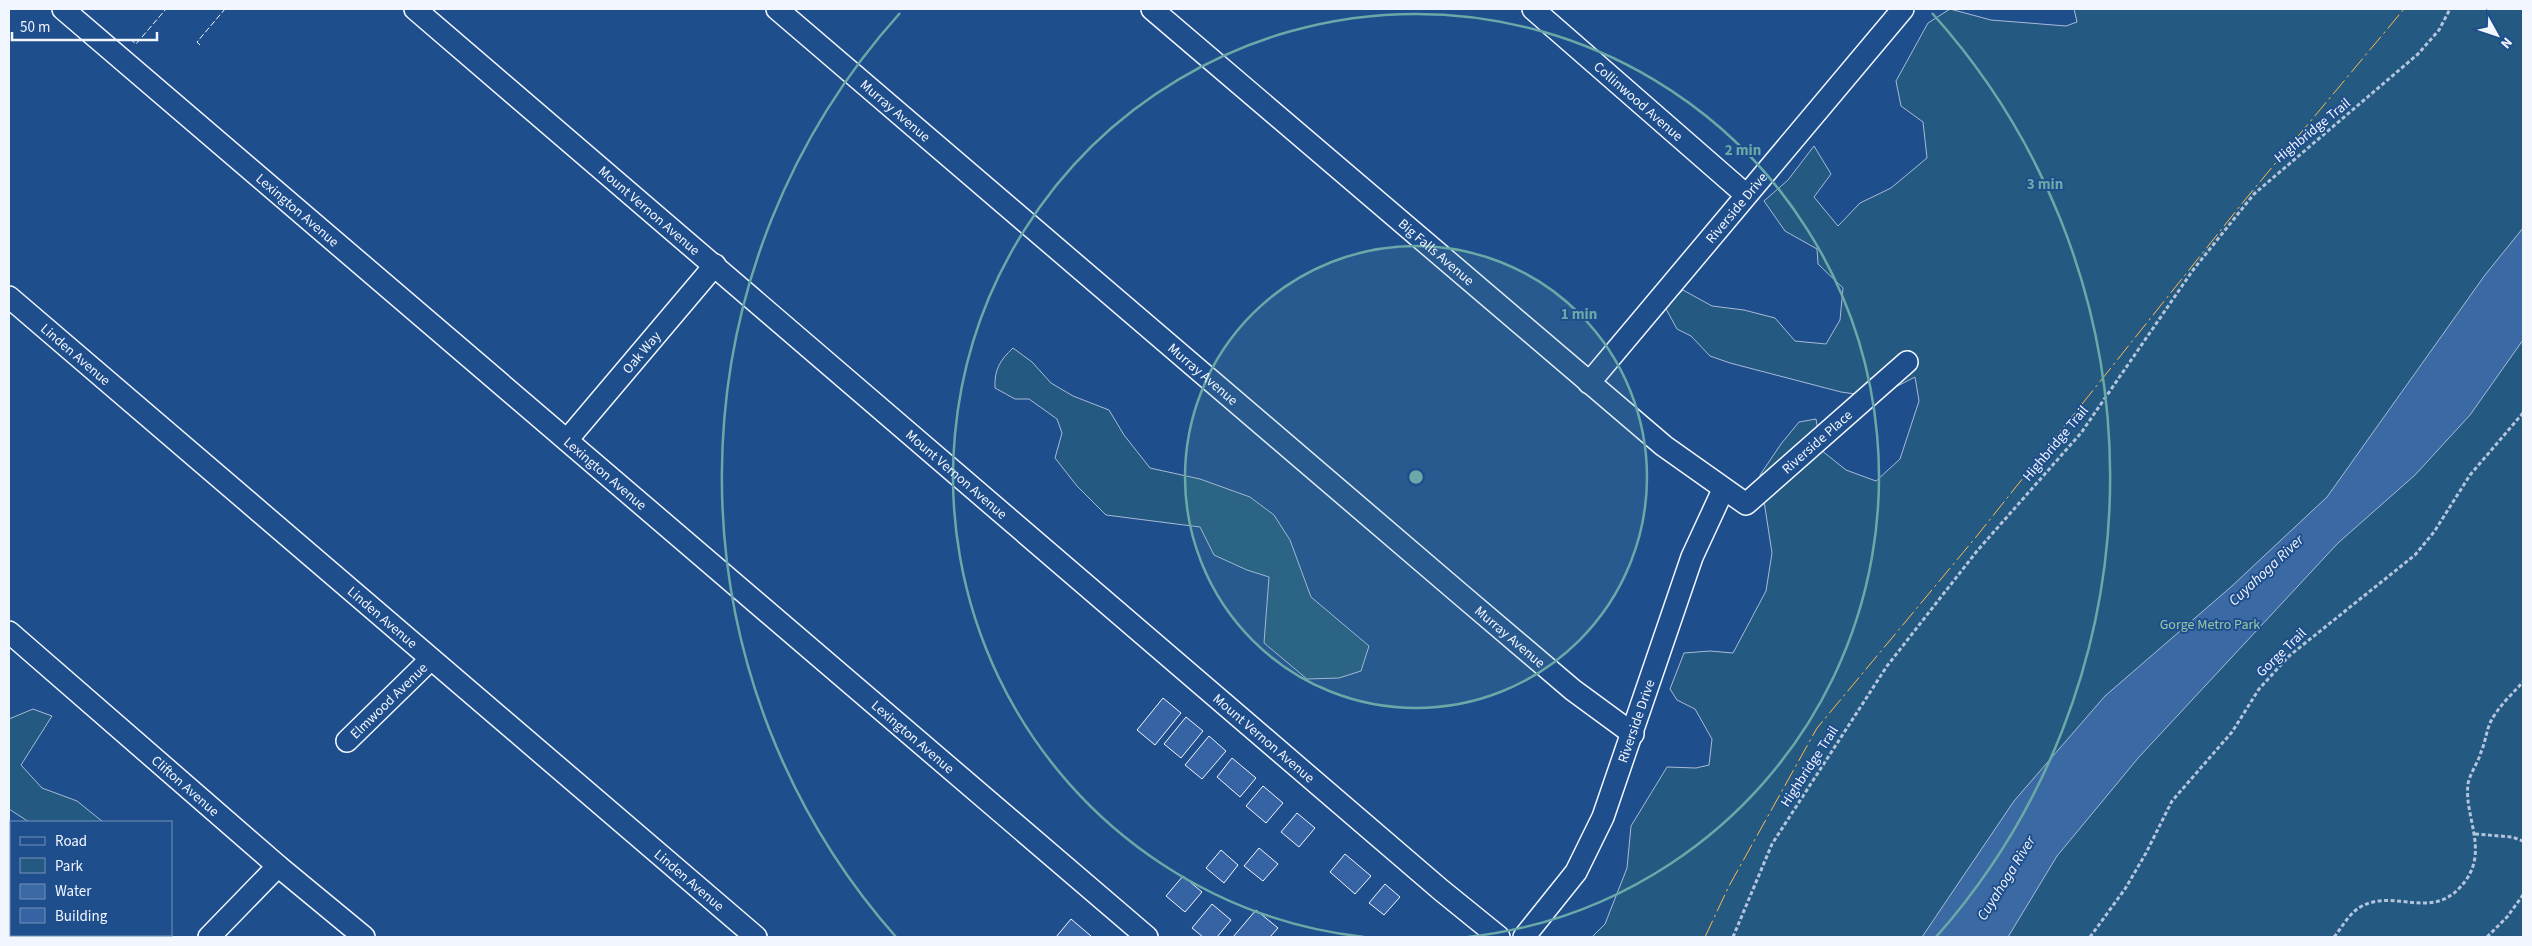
<svg xmlns="http://www.w3.org/2000/svg" width="2532" height="946" font-family="'Source Sans 3',sans-serif">
	<rect width="100%" height="100%" fill="#1f4e8c"/>
	<g fill="#245a82" stroke="#a8bbd7">
		<polygon points="1950,9 1991,20 2066,26 2077,22 2074,9 2523,9 2523,937 1592,937 1605,924 1627,868 1631,826 1667,767 1696,768 1709,765 1712,739 1695,709 1677,700 1670,689 1684,653 1710,651 1733,653 1766,591 1772,553 1760,475 1781,444 1799,422 1816,419 1821,450 1846,470 1876,481 1900,459 1919,401 1915,377 1876,397 1841,392 1730,363 1710,356 1691,336 1677,329 1665,307 1683,290 1712,306 1744,310 1775,318 1795,341 1826,344 1840,320 1843,288 1818,264 1817,249 1785,231 1764,201 1788,180 1814,146 1831,174 1814,197 1838,226 1860,203 1891,188 1927,158 1923,122 1901,106 1896,81 1928,23"/>
		<path d="M1013,348L1032,362L1051,383L1073,396L1109,410L1124,435L1150,468L1200,479L1250,497L1274,515L1290,540L1311,597L1369,646L1361,671L1339,678L1307,679L1264,643L1269,577L1247,570L1214,555L1200,527L1106,515L1077,486L1055,458L1062,433L1057,419L1029,399H1015L995,388C994,370 1000,360 1013,348Z"/>
		<polygon points="33,709 52,716 21,765 42,788 77,801 103,822 29,822 9,809 9,719"/>
	</g>
	<polygon fill="#3b69a3" stroke="#a8bbd7" points="2523,228 2523,340 2470,415 2415,475 2338,543 2139,757 2057,856 2008,937 1922,937 2014,801 2105,696 2232,586 2327,497 2485,275"/>
	<g fill="#3563a3" stroke="#f2f6ff">
		<polygon points="1163,698 1181,713 1155,745 1137,730"/>
		<polygon points="1186,717 1203,731 1181,758 1164,744"/>
		<polygon points="1209,736 1226,751 1202,779 1185,765"/>
		<polygon points="1232,758 1256,778 1240,797 1217,777"/>
		<polygon points="1263,786 1283,803 1266,823 1246,806"/>
		<polygon points="1297,813 1315,828 1299,847 1281,832"/>
		<polygon points="1259,848 1278,864 1263,881 1244,866"/>
		<polygon points="1221,850 1238,865 1224,883 1206,868"/>
		<polygon points="1345,854 1371,876 1355,894 1330,872"/>
		<polygon points="1183,876 1202,892 1185,912 1166,896"/>
		<polygon points="1385,884 1400,897 1384,915 1369,903"/>
		<polygon points="1212,904 1231,920 1217,937 1203,937 1192,928"/>
		<polygon points="1256,910 1278,928 1270,937 1233,937"/>
		<polygon points="1071,919 1091,936 1090,937 1056,937"/>
	</g>
	<g fill="none" stroke-linecap="round" stroke-linejoin="round">
		<g stroke="#f2f6ff" stroke-width="24">
			<g id="minor">
				<path id="s1" d="M63,9L1147,937"/>
				<path id="s2" d="M415,9L1441,890L1499,937"/>
				<path id="s3" d="M777,9L1459,593L1573,690L1633,734"/>
				<path id="s4" d="M1152,9L1664,446L1746,504L1907,362"/>
				<path id="s5" d="M1533,9L1745,194"/>
				<path id="s6" d="M9,297L756,937"/>
				<path id="s7" d="M1589,383L1903,9"/>
				<path id="s8" d="M567,440L715,265"/>
				<path id="s9" d="M9,632L278,866L364,937"/>
				<path id="s10" d="M347,741L430,660"/>
				<polyline points="209,937 278,866"/>
				<path id="s11" d="M1524,937L1576,872L1603,817L1692,557L1723,490"/>
			</g>
		</g>
		<g stroke="#b3c4dc" stroke-width="3" stroke-dasharray="4 2.5" stroke-linecap="butt">
			<polyline points="2475,834 2512,837 2523,841"/>
			<polyline points="1733,937 1772,844 1887,666 1977,551 2081,433 2193,270 2254,194 2418,54 2439,30 2450,9"/>
			<polyline points="2090,937 2125,889 2146,853 2172,801 2232,732 2259,689 2289,656 2415,555 2434,532 2470,475 2523,413"/>
			<path d="M2334,937C2343,926 2349,913 2362,906C2397,888 2435,924 2466,880C2488,849 2464,816 2468,784C2470,773 2478,763 2481,752C2485,743 2486,733 2490,723C2497,708 2512,694 2523,682"/>
			<polyline points="2487,937 2507,917 2523,895"/>
		</g>
		<use href="#minor" stroke="#1f4e8c" stroke-width="21"/>
		<g stroke="#f2f6ff" stroke-width="1" stroke-dasharray="6 2.5" stroke-linecap="butt">
			<polyline points="130,39 136,44 166,9"/>
			<polyline points="200,45 197,42 225,9"/>
		</g>
		<polyline stroke="#ffb74d" stroke-width="1" stroke-dasharray="18 4 2.5 4" stroke-linecap="butt" points="1705,937 1729,886 1817,728 1976,537 2244,201 2404,9"/>
	</g>
	<circle cx="1416" cy="477" r="231" fill="#6aa9a8" fill-opacity=".12"/>
	<g fill="none" stroke="#6aa9a8" stroke-width="2.5">
		<circle cx="1416" cy="477" r="231"/>
		<path d="M1364 937A463 463 0 1 1 1468 937"/>
		<path d="M896 937A694 694 0 0 1 900 13M1932 13A694 694 0 0 1 1936 937"/>
	</g>
	<g text-anchor="middle" stroke-width="4" stroke-linejoin="round" paint-order="stroke">
		<g font-size="14" fill="#f2f6ff" stroke="#1f4e8c">
			<text dy="5" stroke="none"><textPath href="#s5" startOffset="140">Collinwood Avenue</textPath></text>
			<text dy="5" stroke="none"><textPath href="#s3" startOffset="156">Murray Avenue</textPath></text>
			<text transform="translate(2312 130) rotate(-39)" y="5">Highbridge Trail</text>
			<text dy="5" stroke="none"><textPath href="#s7" startOffset="229">Riverside Drive</textPath></text>
			<text dy="5" stroke="none"><textPath href="#s1" startOffset="309">Lexington Avenue</textPath></text>
			<text dy="5" stroke="none"><textPath href="#s2" startOffset="309">Mount Vernon Avenue</textPath></text>
			<text dy="5" stroke="none"><textPath href="#s4" startOffset="374">Big Falls Avenue</textPath></text>
			<text dy="5" stroke="none"><textPath href="#s6" startOffset="88">Linden Avenue</textPath></text>
			<text dy="5" stroke="none"><textPath href="#s8" startOffset="115">Oak Way</textPath></text>
			<text dy="5" stroke="none"><textPath href="#s3" startOffset="561">Murray Avenue</textPath></text>
			<text dy="5" stroke="none"><textPath href="#s4" startOffset="868">Riverside Place</textPath></text>
			<text transform="translate(2055 443) rotate(-50)" y="5">Highbridge Trail</text>
			<text dy="5" stroke="none"><textPath href="#s1" startOffset="714">Lexington Avenue</textPath></text>
			<text dy="5" stroke="none"><textPath href="#s2" startOffset="714">Mount Vernon Avenue</textPath></text>
			<text dy="5" stroke="none"><textPath href="#s6" startOffset="492">Linden Avenue</textPath></text>
			<text dy="5" stroke="none"><textPath href="#s3" startOffset="965">Murray Avenue</textPath></text>
			<text transform="translate(2281 652) rotate(-44)" y="5">Gorge Trail</text>
			<text dy="5" stroke="none"><textPath href="#s10" startOffset="58">Elmwood Avenue</textPath></text>
			<text dy="5" stroke="none"><textPath href="#s11" startOffset="246">Riverside Drive</textPath></text>
			<text dy="5" stroke="none"><textPath href="#s1" startOffset="1119">Lexington Avenue</textPath></text>
			<text dy="5" stroke="none"><textPath href="#s2" startOffset="1119">Mount Vernon Avenue</textPath></text>
			<text transform="translate(1809 766) rotate(-57)" y="5">Highbridge Trail</text>
			<text dy="5" stroke="none"><textPath href="#s9" startOffset="234">Clifton Avenue</textPath></text>
			<text dy="5" stroke="none"><textPath href="#s6" startOffset="896">Linden Avenue</textPath></text>
		</g>
		<g font-size="14" fill="#97c8a6" stroke="#1f4e8c">
			<text x="2210" y="629">Gorge Metro Park</text>
		</g>
		<g font-size="15" font-style="italic" fill="#f2f6ff" stroke="#1f4e8c">
			<text transform="translate(2266 570) rotate(-43)" y="5">Cuyahoga River</text>
			<text transform="translate(2006 878) rotate(-58)" y="5">Cuyahoga River</text>
		</g>
	</g>
	<circle cx="1416" cy="477" r="8" fill="#6aa9a8" stroke="#1f4e8c" stroke-width="2.5"/>
	<g font-size="15" text-anchor="middle" font-weight="bold" fill="#6aa9a8" stroke="#1f4e8c" stroke-width="4" stroke-linejoin="round" paint-order="stroke">
		<text x="1743" y="155">2 min</text>
		<text x="2045" y="189">3 min</text>
		<text x="1579" y="319">1 min</text>
	</g>
	<rect width="2532" height="946" fill="none" stroke="#f2f6ff" stroke-width="20"/>
	<rect x="10" y="821" width="162" height="115" fill="#1f4e8c" stroke="#7391ba"/>
	<rect x="20" y="837" width="25" height="8" fill="#1f4e8c" stroke="#7391ba"/>
	<text x="55" y="846" font-size="15" fill="#f2f6ff">Road</text>
	<rect x="20" y="858" width="25" height="15" fill="#245a82" stroke="#7391ba"/>
	<text x="55" y="871" font-size="15" fill="#f2f6ff">Park</text>
	<rect x="20" y="884" width="25" height="15" fill="#3b69a3" stroke="#7391ba"/>
	<text x="55" y="896" font-size="15" fill="#f2f6ff">Water</text>
	<rect x="20" y="908" width="25" height="15" fill="#3563a3" stroke="#7391ba"/>
	<text x="55" y="921" font-size="15" fill="#f2f6ff">Building</text>
	<g transform="translate(2497 35) rotate(130)" stroke="#1f4e8c" stroke-width="4" paint-order="stroke">
	<path d="M0-4L9 19L0 12L-9 19Z" fill="#f2f6ff"/>
	<text y="-8" font-size="14" font-weight="bold" text-anchor="middle" fill="#f2f6ff">N</text>
	</g>
	<path d="M12 32v8h145v-8" fill="none" stroke="#f2f6ff" stroke-width="2.5"/>
	<text x="20" y="32" font-size="15" fill="#f2f6ff" stroke="#1f4e8c" stroke-width="4" paint-order="stroke">50 m</text>
</svg>
